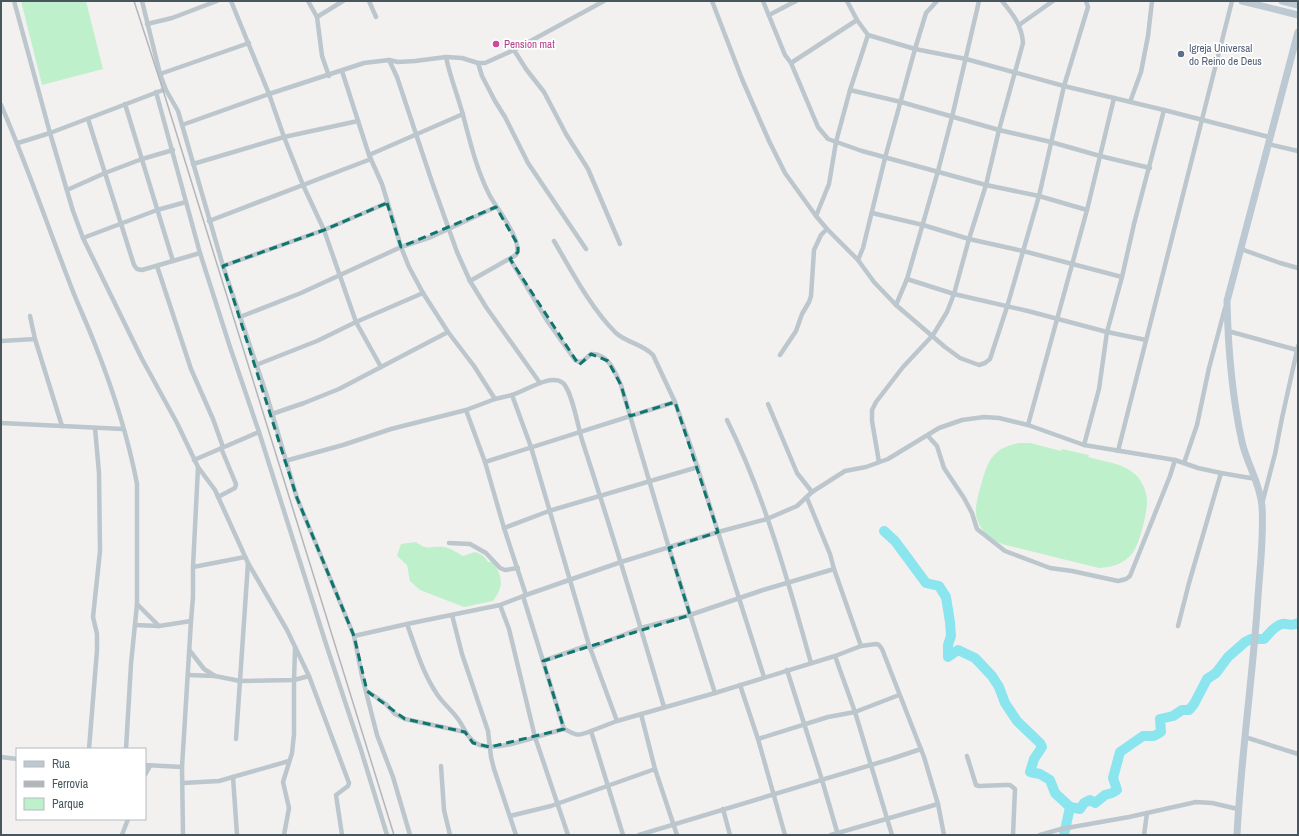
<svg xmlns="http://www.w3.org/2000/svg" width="1299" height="836" font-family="'Archivo Narrow',sans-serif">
	<rect width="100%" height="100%" fill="#f3f0f0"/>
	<g fill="#bff0cc">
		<polygon points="21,1 86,1 103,69 42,85"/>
		<path d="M1019,443H1030L1061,451L1062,449L1089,455L1088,457C1105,462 1124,463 1137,476C1143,483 1148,494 1147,504C1146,517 1139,548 1130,556C1121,565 1111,567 1099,568L1006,545C989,540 974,526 976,507C977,499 979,492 981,485C988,461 992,448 1019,443Z"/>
		<path d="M416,542C427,551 431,546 443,547C450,547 457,553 463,556L475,552C481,554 485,556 488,562H493C503,578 504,586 493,601L464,607L420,590L410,581L407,565L397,556L401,544Z"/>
	</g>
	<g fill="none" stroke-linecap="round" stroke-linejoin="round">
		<g stroke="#8be5ee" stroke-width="10">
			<polyline points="884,531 895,541 926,583 939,586 946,597 950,622 951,636 948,645 948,657 958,650 975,658 992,676 999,687 1005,703 1017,721 1040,743 1042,747 1034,759 1030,772 1040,774 1050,780 1055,793 1070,807 1064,835"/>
			<path d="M1070,807L1080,809L1084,803L1090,800L1095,803L1105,795L1112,793L1117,790L1113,778L1120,752L1143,736H1154L1161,732L1160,719L1173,716L1182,710H1189L1194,704L1207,679L1216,673L1228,657L1245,642L1251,639H1264C1269,634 1274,626 1282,624C1288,623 1291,627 1298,623"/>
		</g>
		<g stroke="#bcc6cd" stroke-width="4.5">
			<polyline points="14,1 50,133 163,90 166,90 178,111 223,266 267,396 297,498 354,636 407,624 500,605 526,595 621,562 718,532 767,519 797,506 812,492 845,471 866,467 888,459 939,428 962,420 984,417 999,418 1028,425 1084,445 1175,460 1198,468 1221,473 1256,479"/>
			<polyline points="142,1 160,74 166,90"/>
			<polyline points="231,1 269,94 284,137 303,185 324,230 356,322 381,367"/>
			<polyline points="308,1 317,17 322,56 329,76"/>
			<polyline points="369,1 376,17"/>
			<polyline points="712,1 742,79 769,141 785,173 816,216 827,229 858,260 874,282 896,305 945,347 960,358 979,365 985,363 990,359 1007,307 1039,196 1064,86 1088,7 1086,1"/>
			<polyline points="763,1 785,55 791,63 818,127 828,139 862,151 986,185 1039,196 1087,210"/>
			<polyline points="847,1 857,20 868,35 915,49 966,59 1064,86 1164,110 1269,137"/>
			<polyline points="769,15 796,1"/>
			<polyline points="317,17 343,1"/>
			<polyline points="147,24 172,18 217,1"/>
			<polyline points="1019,25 1053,1"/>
			<polyline points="514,50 526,69 544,92 566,134 588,169 620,244"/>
			<path d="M446,57C450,77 458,96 463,115C470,142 477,171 490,196C497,209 524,242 516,255L470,281"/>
			<polyline points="389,60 397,77 432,182 457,252 470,281 486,307 540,383"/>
			<polyline points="478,63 482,76 495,101 505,117 528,163 586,249"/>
			<polyline points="791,63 857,20"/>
			<polyline points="342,71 369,155 382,184 401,247 409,267 423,293 448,332 474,366 495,399"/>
			<polyline points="160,74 249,43"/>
			<polyline points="850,90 901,102 999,130 1051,142 1100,156 1150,168"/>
			<polyline points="156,92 200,253 230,347 259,432 326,644 361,750 387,835"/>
			<polyline points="1130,102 1141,72 1148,36 1152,1"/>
			<polyline points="125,104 173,261"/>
			<path d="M1,105C27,165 48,227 72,289C79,307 87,324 94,342C112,387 128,437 137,484V604L131,664L126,749"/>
			<polyline points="88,119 134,265 137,269 142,270 200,253"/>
			<polyline points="182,125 269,94 364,63 389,60 398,62 415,61 446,57 462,58 478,63 485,63 514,50 604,1"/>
			<polyline points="18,143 50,133 73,211 83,238 142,359 177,423 198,467 215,490 248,563 287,630 309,676 349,783 348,786 336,795 342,835"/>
			<polyline points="1268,144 1298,151"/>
			<polyline points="369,155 463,114"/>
			<polyline points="193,164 284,137 358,121"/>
			<polyline points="67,190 105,173 142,159 173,150"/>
			<polyline points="872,213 923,225 969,239 1023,251 1122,277"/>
			<polyline points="816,216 829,184 836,142 850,90 868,35"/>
			<polyline points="209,221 371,159"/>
			<polyline points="83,238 157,210 186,202"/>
			<path d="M554,241C571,270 592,310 616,333C627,343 643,344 653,355L675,402L692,450L764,677"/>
			<polyline points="1241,249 1280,263 1298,268"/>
			<path d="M510,259L548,322L575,360L579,362L583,361L591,354C608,353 615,372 621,385L669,548L715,693"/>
			<polyline points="858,260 863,248 885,158 915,49 926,13 937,1"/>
			<polyline points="157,266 191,369 213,419 223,447"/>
			<polyline points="223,266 324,230 387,203"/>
			<polyline points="907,279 954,294 1028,311 1107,332 1146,340"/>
			<polyline points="896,305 907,279 938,171 952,117 979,1"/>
			<polyline points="30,316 35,339 62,426"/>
			<polyline points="240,317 301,293 401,247 431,237 496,207"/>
			<polyline points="1228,331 1297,350"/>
			<polyline points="1,341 35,339"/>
			<polyline points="780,355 796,331 802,314 809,302 811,296 814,250 821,235 827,229"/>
			<polyline points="256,365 317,341 356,322 423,293"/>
			<path d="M512,395C526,391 550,373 563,383C572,391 578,427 582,440C611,529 638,618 664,707"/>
			<polyline points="768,404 797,473 812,492"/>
			<polyline points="466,410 485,462 504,528 526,595"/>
			<polyline points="272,414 304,403 339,389 448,332"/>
			<path d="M727,420C765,497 788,581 811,663"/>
			<polyline points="1,423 123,429"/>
			<polyline points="1028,425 1087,210 1114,98"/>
			<polyline points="928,436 937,446 944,468 964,498 972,513 977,529 1005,551 1050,568 1072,571 1118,581 1126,579 1130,576 1170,476 1175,460"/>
			<polyline points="1084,445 1099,389 1107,332 1122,277 1134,224 1164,110"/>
			<polyline points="1118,451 1232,1"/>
			<polyline points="194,460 259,432"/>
			<polyline points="285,461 343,445 391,429 466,410 495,399 512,395 531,447 589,645 617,721"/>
			<polyline points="485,462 675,402"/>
			<path d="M879,462L872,421V410L876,402L903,367L933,335L947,312L954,294L969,239L986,185L999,130L1023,43C1022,26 1013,14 1002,1"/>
			<polyline points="1184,463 1197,425 1209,368 1225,308"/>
			<polyline points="218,497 235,488 236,484 221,448"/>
			<polyline points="807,498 830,554 834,569 861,646"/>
			<polyline points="1263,500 1275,454 1282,418 1298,346"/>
			<polyline points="504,528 549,511 698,467"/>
			<polyline points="449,543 470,544 486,553 500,568 505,570 518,568"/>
			<polyline points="193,567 245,557"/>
			<polyline points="523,596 564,729"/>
			<polyline points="137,604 159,626"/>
			<polyline points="500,605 509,629 535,737 568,835"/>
			<polyline points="452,615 462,654 488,731 491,757 494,769 516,835"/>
			<path d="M407,624C415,646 422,671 435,691C441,702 451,709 458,719C466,730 469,744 484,746C503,750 544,734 564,729C577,735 576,737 591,731"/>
			<polyline points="135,625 159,626 191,621"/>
			<polyline points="1178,626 1189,583 1221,473"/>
			<polyline points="354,636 362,676 377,735 393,777 410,835"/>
			<polyline points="590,648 641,628 690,615 763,590 834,569"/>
			<polyline points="190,651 204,669 215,676"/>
			<polyline points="835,656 855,712 892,835"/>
			<polyline points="543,661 589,645"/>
			<polyline points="787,670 822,780 838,835"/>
			<polyline points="188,675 215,676 240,681 294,680 309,676"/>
			<polyline points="740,685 758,739 785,835"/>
			<polyline points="367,691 386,704 395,714 405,719 465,732"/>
			<polyline points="641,714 655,769 677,835"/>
			<polyline points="1245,737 1298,754"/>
			<polyline points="236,739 248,563"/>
			<polyline points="758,739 828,717 855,712 899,695"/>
			<polyline points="89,749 97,650 97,634 93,617 100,551 99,473 95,428"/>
			<polyline points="967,756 976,785 979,786 1005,785 1010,785 1015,789 1013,835"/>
			<polyline points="1,757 17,759"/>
			<polyline points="145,765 182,767"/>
			<polyline points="441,766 444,810 450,835"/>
			<polyline points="145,775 150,766"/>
			<polyline points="233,777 237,835"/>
			<polyline points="183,783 219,781 289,761"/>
			<polyline points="723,809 730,835"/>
			<polyline points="510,816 551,806 655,769"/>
			<polyline points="122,835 128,819"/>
			<polyline points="183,835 182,767 191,621 193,597 193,567 198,467"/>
			<polyline points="284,835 289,808 283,782 292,753 294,734 294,680 295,649"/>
			<polyline points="623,835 591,731 617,721 715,693 835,656 861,646 876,644 879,645 882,649 924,757 938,804 944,835"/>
			<polyline points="639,835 891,759 921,749"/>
			<polyline points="831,835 938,804"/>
			<polyline points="1040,835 1061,829 1129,817 1196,802 1212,803 1238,809"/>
			<polyline points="1144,835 1147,813"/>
		</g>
		<g stroke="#bcc9d2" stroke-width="7">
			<polyline points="1242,1 1298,15"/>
			<polyline points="1282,1 1298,5"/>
			<path d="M1237,835C1241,755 1253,676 1258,597C1260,567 1264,536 1262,506C1260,483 1247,464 1242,442C1232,396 1228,348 1227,301L1298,32"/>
		</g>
		<polyline stroke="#b2b6bb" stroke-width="1.5" points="134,1 163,90 394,835"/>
	</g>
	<path fill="none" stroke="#0f766e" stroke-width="3" stroke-dasharray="8 5" stroke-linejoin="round" d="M387,203L401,247L496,207L518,245V252L510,259L579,365L591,354L608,361L621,385L630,416L675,402L718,532L669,548L690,615L543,661L564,729L490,747L473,743L465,732L405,719L367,691L354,636L297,498L223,266L324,230Z"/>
	<circle fill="#d1479c" stroke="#fff" stroke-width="1.5" cx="496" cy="44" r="4"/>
	<circle fill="#5c6f8a" stroke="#fff" stroke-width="1.5" cx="1181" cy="54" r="4"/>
	<g text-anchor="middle" stroke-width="3.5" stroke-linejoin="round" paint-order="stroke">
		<g font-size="11" fill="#b23c85" stroke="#fff" text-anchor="start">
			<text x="504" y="48">Pension mat</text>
		</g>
		<g font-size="11" fill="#4e5e75" stroke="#fff" text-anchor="start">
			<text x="1189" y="52">Igreja Universal<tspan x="1189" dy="13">do Reino de Deus</tspan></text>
		</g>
	</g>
	<rect width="1299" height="836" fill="none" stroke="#48565e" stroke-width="4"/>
	<rect x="16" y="748" width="130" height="72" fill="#ffffff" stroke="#b6bbbf"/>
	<rect x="24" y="761" width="20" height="6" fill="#bcc9d2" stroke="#b6bbbf"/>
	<text x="52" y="768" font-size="12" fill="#48565e">Rua</text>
	<rect x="24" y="781" width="20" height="6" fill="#b2b6bb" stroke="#b6bbbf"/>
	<text x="52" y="788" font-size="12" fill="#48565e">Ferrovia</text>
	<rect x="24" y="798" width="20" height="12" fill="#bff0cc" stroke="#b6bbbf"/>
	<text x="52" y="808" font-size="12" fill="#48565e">Parque</text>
</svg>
